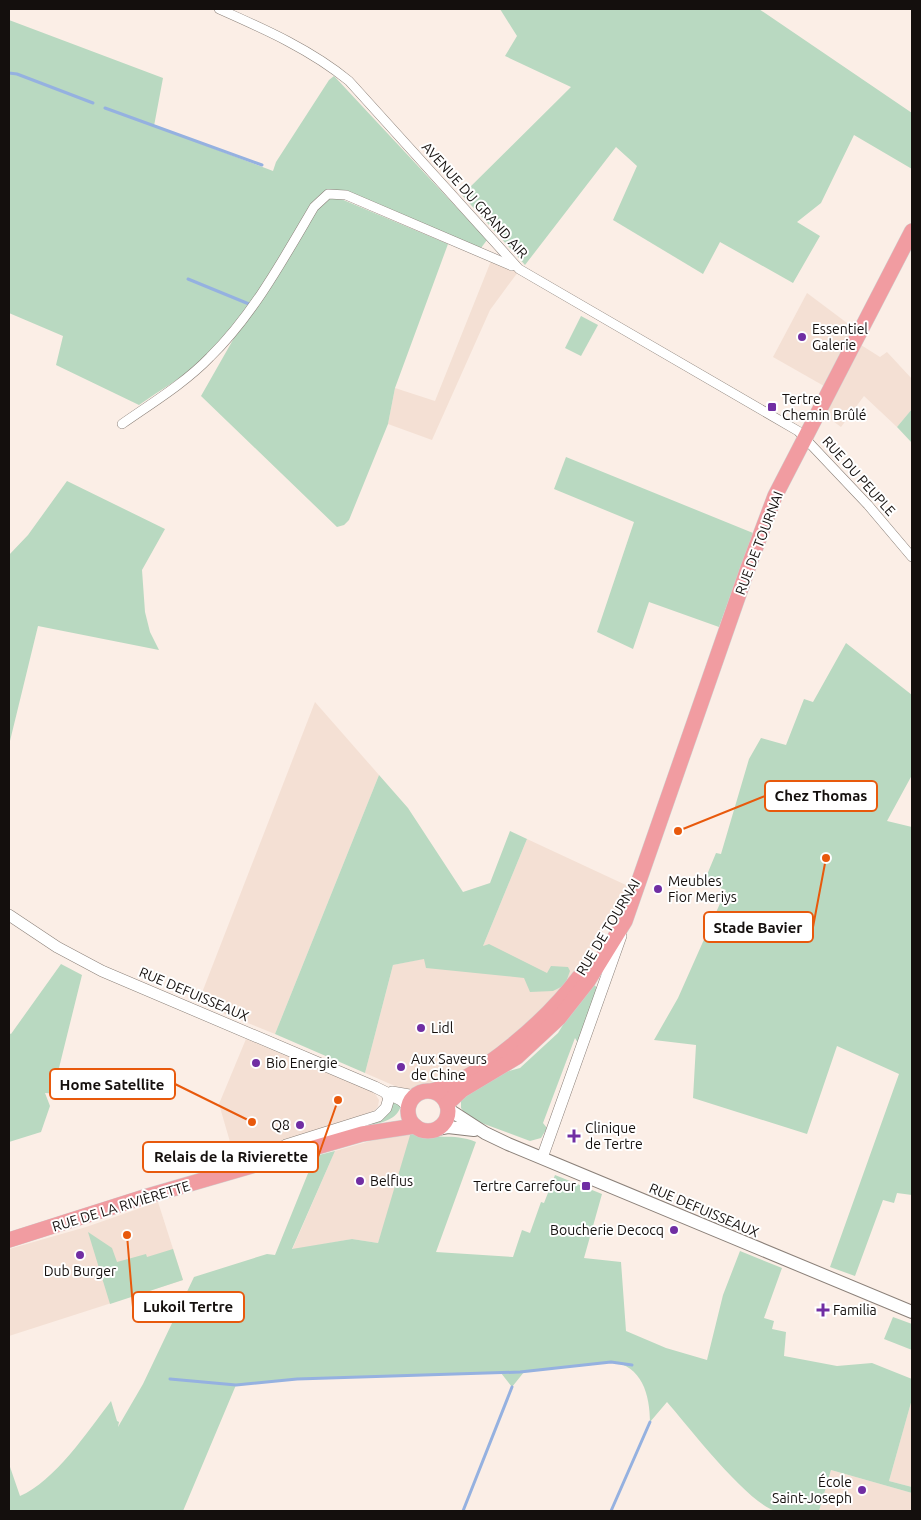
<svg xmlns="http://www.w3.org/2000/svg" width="921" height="1520" font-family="Ubuntu,sans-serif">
	<rect width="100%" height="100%" fill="#fbeee6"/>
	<g fill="#f4e0d4">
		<polygon points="491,261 518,272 490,310 432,440 388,424 395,388 435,401"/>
		<polygon points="807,293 855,329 824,386 773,357"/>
		<polygon points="861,345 880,357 887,352 912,379 912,409 897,427 864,396 841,427 825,415"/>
		<polygon points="315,702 379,775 275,1034 198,1003"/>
		<polygon points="527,839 628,886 591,953 565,990 511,1042 449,1079 413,1090 395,1086 365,1073 393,965 483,946"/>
		<polygon points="246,1039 374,1092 379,1100 378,1106 375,1110 341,1124 235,1159 219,1104"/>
		<polygon points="402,1132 414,1134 378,1243 352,1239 292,1250 335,1151"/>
		<polygon points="158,1202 183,1280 9,1336 9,1249 86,1227"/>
		<polygon points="912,1399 912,1487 889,1481"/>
		<polygon points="831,1470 912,1493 912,1511 819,1511"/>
	</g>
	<g fill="#b9d9c1">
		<polygon points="500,9 759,9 912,113 912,169 854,135 821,203 797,222 820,236 793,283 720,242 703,274 613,220 637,166 616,147 525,265 462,195 571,87 505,56 517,36"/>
		<path d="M9,20L163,78L154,126L273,171L276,162L329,80L334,76L487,240L481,248L351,194C335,189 325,189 313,202C280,255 249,314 204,358C186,376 160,390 139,405L56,365L63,336L9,313Z"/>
		<polygon points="334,196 448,244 395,388 388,424 349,520 344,525 337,527 201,396 238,331 323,200"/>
		<polygon points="581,316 598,325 581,356 565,348"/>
		<polygon points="912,409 912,443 897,427"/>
		<polygon points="566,457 753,533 719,627 649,602 633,649 597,632 634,522 554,489"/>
		<polygon points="67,481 165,529 142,570 145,612 150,632 159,650 38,626 9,745 9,555 28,535"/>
		<polygon points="846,643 912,695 912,775 887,821 912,827 912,1195 897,1193 894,1203 883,1200 855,1276 830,1267 899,1074 837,1046 807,1134 693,1098 696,1045 654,1040 678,998 726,890 704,882 716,853 721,854 749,759 761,738 786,745 804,699 813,702"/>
		<polygon points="379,775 408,808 463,892 490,883 510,831 527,839 483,946 489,944 547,973 551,966 568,967 570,971 565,985 553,991 530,992 524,978 426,968 424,959 393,965 365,1073 275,1034"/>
		<polygon points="61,964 82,975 56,1080 63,1086 61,1094 45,1093 50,1106 41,1132 9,1142 9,1033 11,1034"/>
		<polygon points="594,985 598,988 578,1043 575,1038 543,1123 547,1128 541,1138 530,1141 468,1118 461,1108 461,1101 465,1094 491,1076 520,1068 558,1033 568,1017"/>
		<path d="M394,1102L401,1105C398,1120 380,1123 368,1126L367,1125L390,1109Z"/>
		<path d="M411,1132C435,1141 452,1132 476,1142L436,1252L513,1257L522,1230L530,1233L541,1202L544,1203L555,1175L602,1194L584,1258L621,1262L626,1331L666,1348L707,1360L723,1295L740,1251L782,1268L764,1318L774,1321L772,1329L786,1332L784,1356L837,1366L872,1363L912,1379V1399L889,1481L912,1487V1493L831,1470L819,1511C806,1511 789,1514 776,1511C749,1505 687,1425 667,1402L650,1422C650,1395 642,1365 611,1362L524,1372L512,1387L501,1373L297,1379L236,1385L183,1511H9V1464L20,1496C54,1482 89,1430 111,1401L117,1421L119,1422L118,1427L143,1384L194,1277L267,1254L275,1255L315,1156L335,1151L292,1249L352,1239L378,1243Z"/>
		<polygon points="88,1232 112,1248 117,1262 146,1254 147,1257 173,1249 183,1280 110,1304"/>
		<polygon points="893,1317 912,1324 912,1350 884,1339"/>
	</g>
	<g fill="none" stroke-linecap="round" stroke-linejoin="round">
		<g stroke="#95b1e0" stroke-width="3">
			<polyline points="9,73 17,74 93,103"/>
			<polyline points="105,108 262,165"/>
			<polyline points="188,279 249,304"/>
			<polyline points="170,1379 236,1385 297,1379 520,1372 611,1362 632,1365"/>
			<polyline points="463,1511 512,1387"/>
			<polyline points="611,1511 650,1422"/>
		</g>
		<g stroke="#8b8079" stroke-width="10">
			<g id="minor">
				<path d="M219,9C264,29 310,49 349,81L519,269L798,431L868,505L912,557"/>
				<path d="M122,424C152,403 185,383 210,357C253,315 284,258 314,207L328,194L346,195L512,266"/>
			</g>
		</g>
		<g stroke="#8b8079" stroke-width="12">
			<g id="tertiary">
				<polyline points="9,915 57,947 102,971 375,1087 401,1100 409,1107"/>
				<polyline points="392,1092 415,1096"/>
				<polyline points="542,1158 621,936"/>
				<polyline points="264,1159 286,1145 378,1116 386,1108 389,1098 386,1093"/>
			</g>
		</g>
		<g stroke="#8b8079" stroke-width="14">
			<g id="secondary">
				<polyline points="448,1109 485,1133 508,1144 912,1312"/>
				<polyline points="437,1129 448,1127 474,1130"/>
			</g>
		</g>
		<g stroke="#d0cfcf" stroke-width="16">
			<g id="primary">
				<path d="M431,1091C481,1080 549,1017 579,977"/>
				<circle cx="428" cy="1111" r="20"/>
				<polyline points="447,1104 462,1090 517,1057 559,1018 588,981 625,921 748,568 775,496 912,231"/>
				<polyline points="9,1240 141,1198 362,1134 415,1126"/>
			</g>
		</g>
		<use href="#minor" stroke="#fff" stroke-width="9"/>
		<use href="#tertiary" stroke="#fff" stroke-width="11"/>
		<use href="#secondary" stroke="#fff" stroke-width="12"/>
		<use href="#primary" stroke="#f19ca1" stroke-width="15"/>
	</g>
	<g fill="#702ea3" stroke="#fff" stroke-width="2">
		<circle cx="802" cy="337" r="5"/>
		<rect x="767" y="402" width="10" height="10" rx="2.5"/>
		<circle cx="658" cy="889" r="5"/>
		<circle cx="421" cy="1028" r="5"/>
		<circle cx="256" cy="1063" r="5"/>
		<circle cx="401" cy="1067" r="5"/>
		<circle cx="300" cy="1125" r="5"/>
		<path d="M571.5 1128.5h5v5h5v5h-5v5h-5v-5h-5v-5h5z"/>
		<circle cx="360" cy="1181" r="5"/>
		<rect x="581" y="1181" width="10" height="10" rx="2.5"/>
		<circle cx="674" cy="1230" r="5"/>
		<circle cx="80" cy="1255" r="5"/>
		<path d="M820.5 1302.5h5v5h5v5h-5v5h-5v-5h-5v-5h5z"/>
		<circle cx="862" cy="1490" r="5"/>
	</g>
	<g text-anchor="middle" stroke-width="4" stroke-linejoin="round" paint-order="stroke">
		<g font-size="14" fill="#140f0d" stroke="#fff">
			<text transform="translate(475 200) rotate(48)" y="5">AVENUE DU GRAND AIR</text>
			<text transform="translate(859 476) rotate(48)" y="5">RUE DU PEUPLE</text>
			<text transform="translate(759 543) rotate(-69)" y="5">RUE DE TOURNAI</text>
			<text transform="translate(608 927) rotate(-59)" y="5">RUE DE TOURNAI</text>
			<text transform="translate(194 994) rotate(23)" y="5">RUE DEFUISSEAUX</text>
			<text transform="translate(121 1206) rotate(-17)" y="5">RUE DE LA RIVIÈRETTE</text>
			<text transform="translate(704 1210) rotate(23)" y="5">RUE DEFUISSEAUX</text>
		</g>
		<g font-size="14" fill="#140f0d" stroke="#fff" text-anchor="start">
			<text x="812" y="334">Essentiel<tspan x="812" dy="16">Galerie</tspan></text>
			<text x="782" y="404">Tertre<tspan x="782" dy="16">Chemin Brûlé</tspan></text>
			<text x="668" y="886">Meubles<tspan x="668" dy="16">Fior Meriys</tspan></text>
			<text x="431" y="1033">Lidl</text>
			<text x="411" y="1064">Aux Saveurs<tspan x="411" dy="16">de Chine</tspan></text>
			<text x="266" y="1068">Bio Energie</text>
			<text x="290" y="1130" text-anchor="end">Q8</text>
			<text x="585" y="1133">Clinique<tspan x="585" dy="16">de Tertre</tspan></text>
			<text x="370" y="1186">Belfius</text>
			<text x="576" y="1191" text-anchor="end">Tertre Carrefour</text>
			<text x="664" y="1235" text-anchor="end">Boucherie Decocq</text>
			<text x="80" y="1276" text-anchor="middle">Dub Burger</text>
			<text x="833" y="1315">Familia</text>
			<text x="852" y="1487" text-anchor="end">École<tspan x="852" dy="16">Saint-Joseph</tspan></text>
		</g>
	</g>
	<path fill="none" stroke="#e8590c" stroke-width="2" d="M678 831L765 796M826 858L813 927M252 1122L175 1084M338 1100L318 1157M127 1235L133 1307"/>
	<g fill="#e8590c" stroke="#fff" stroke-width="2">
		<circle cx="678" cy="831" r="5"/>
		<circle cx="826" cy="858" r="5"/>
		<circle cx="252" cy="1122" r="5"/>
		<circle cx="338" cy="1100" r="5"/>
		<circle cx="127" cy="1235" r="5"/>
	</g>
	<g fill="#fff" stroke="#e8590c" stroke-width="2">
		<rect x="765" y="781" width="112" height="30" rx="5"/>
		<rect x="704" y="912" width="109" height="30" rx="5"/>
		<rect x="50" y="1069" width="125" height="30" rx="5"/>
		<rect x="143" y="1142" width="175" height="30" rx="5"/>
		<rect x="133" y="1292" width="111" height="30" rx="5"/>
	</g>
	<g font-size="15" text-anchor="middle" font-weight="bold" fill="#140f0d">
		<text x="821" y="801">Chez Thomas</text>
		<text x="758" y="933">Stade Bavier</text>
		<text x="112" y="1090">Home Satellite</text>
		<text x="231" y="1162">Relais de la Rivierette</text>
		<text x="188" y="1312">Lukoil Tertre</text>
	</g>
	<rect width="921" height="1520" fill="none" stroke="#140f0d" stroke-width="20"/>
</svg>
